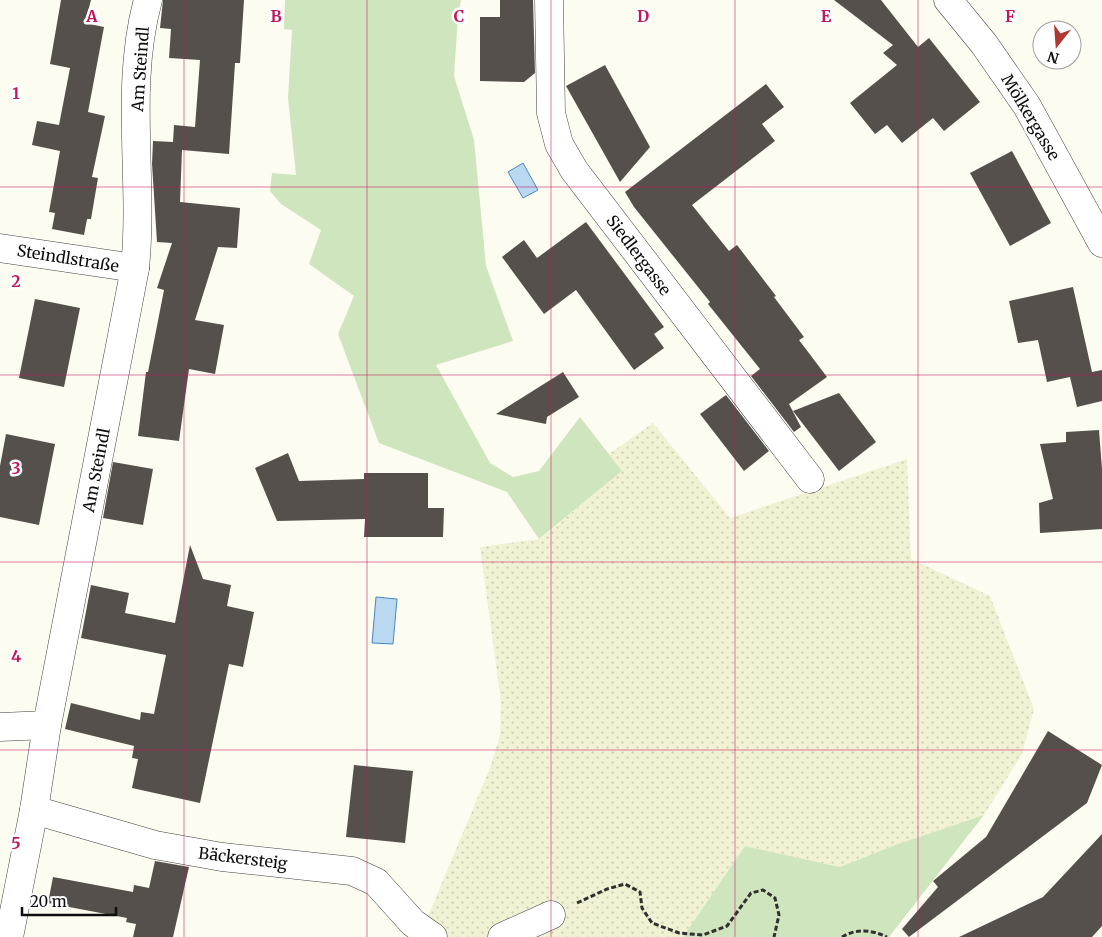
<svg xmlns="http://www.w3.org/2000/svg" width="1102" height="937" font-family="Merriweather,serif">
	<defs>
		<pattern id="farmland-dots" width="8" height="8" patternUnits="userSpaceOnUse" patternTransform="scale(1.25)"><rect width="8" height="8" fill="#f1f1d3"/><path d="M2 2h.1M6 6h.1" fill="none" stroke="#cdcdb4" stroke-width="1.8" stroke-linecap="round"/></pattern>
	</defs>
	<rect width="100%" height="100%" fill="#fdfcf1"/>
	<polygon fill="url(#farmland-dots)" points="653,423 730,518 907,459 911,559 990,596 1034,709 1022,754 984,815 895,845 840,867 745,846 683,937 429,937 426,921 490,768 500,735 501,702 480,547 540,539 622,471 609,454"/>
	<g fill="#cfe5bd">
		<polygon points="285,0 461,0 458,17 454,76 474,140 486,266 513,341 436,365 490,463 513,477 539,471 580,417 622,471 539,539 507,492 379,443 338,334 354,296 309,264 321,230 281,204 270,191 272,173 296,175 288,98 292,30 284,29"/>
		<polygon points="984,815 889,937 683,937 745,846 840,867 895,845"/>
	</g>
	<g fill="#bad8f0" stroke="#4988bf">
		<polygon points="523,163 538,190 523,198 508,172"/>
		<polygon points="376,597 397,599 393,644 372,643"/>
	</g>
	<g fill="#56504c">
		<polygon points="61,0 91,0 85,23 104,27 88,112 105,116 92,177 98,178 91,219 87,219 84,235 52,229 55,213 49,212 60,151 32,145 37,121 59,125 70,68 50,64"/>
		<polygon points="163,0 244,0 240,63 235,63 229,154 182,150 180,202 240,208 237,248 218,247 195,320 224,325 215,374 189,369 179,441 138,436 146,372 148,372 164,290 157,288 172,243 157,242 152,164 153,141 173,142 174,125 195,127 200,60 169,58 171,29 160,28"/>
		<polygon points="500,0 533,0 535,73 524,82 480,81 480,17 500,17"/>
		<polygon points="834,0 881,0 918,47 929,38 980,102 944,131 933,118 902,143 887,125 875,134 850,103 897,65 883,53 893,45"/>
		<polygon points="605,65 650,147 620,182 566,86"/>
		<polygon points="766,84 784,107 762,124 775,141 692,205 729,251 737,245 776,296 774,297 804,337 799,340 827,377 789,404 801,427 794,432 751,376 760,369 708,304 710,302 634,207 625,192"/>
		<polygon points="1012,151 1051,223 1010,246 970,173"/>
		<polygon points="586,222 664,327 654,334 664,348 634,370 576,290 544,314 502,257 524,240 537,258"/>
		<polygon points="1073,287 1092,372 1102,370 1102,401 1077,407 1070,377 1047,382 1038,340 1018,343 1009,301"/>
		<polygon points="35,299 80,308 64,387 19,378"/>
		<polygon points="563,372 579,397 547,417 546,424 496,414"/>
		<polygon points="839,393 876,442 839,471 793,411"/>
		<polygon points="726,395 769,451 744,471 700,414"/>
		<polygon points="1099,430 1102,469 1102,529 1040,533 1039,503 1053,499 1040,444 1066,442 1066,432"/>
		<polygon points="6,434 55,444 39,525 0,517 0,466"/>
		<polygon points="288,453 299,481 364,479 364,473 428,473 428,508 444,508 443,537 364,537 365,519 277,521 255,468"/>
		<polygon points="113,462 153,469 143,525 103,518"/>
		<polygon points="190,545 203,579 231,585 227,606 254,612 243,667 229,664 200,803 132,788 138,759 132,758 134,746 65,729 71,703 140,720 141,712 154,714 166,655 81,638 91,585 129,593 125,613 175,623"/>
		<polygon points="1048,731 1102,765 1087,803 909,937 902,929 938,887 933,881 986,837"/>
		<polygon points="354,765 413,771 405,843 346,837"/>
		<polygon points="1102,834 1102,926 1092,937 959,937 1043,897"/>
		<polygon points="155,861 189,867 173,937 133,937 136,924 126,922 127,918 48,903 53,877 133,892 134,885 149,888"/>
	</g>
	<g fill="none" stroke-linecap="round" stroke-linejoin="round">
		<g stroke="#414141" stroke-width="29">
			<g id="minor">
				<polyline points="549,0 551,113 559,144 574,170 810,479"/>
				<polyline points="948,0 984,44 1027,106 1102,243"/>
				<polyline points="0,248 135,268"/>
				<polyline points="0,727 47,725"/>
				<polyline points="34,810 155,845 222,857 352,871 376,882 413,923 433,937"/>
				<path d="M9,937L34,810L47,725L135,268C144,179 124,87 148,0"/>
				<polyline points="502,937 551,915"/>
			</g>
		</g>
		<g stroke="#303030" stroke-width="3" stroke-dasharray="5 2.5" stroke-linecap="butt">
			<polyline points="577,903 607,889 625,884 640,892 642,908 652,923 679,933 703,935 727,926 751,893 763,890 775,898 779,915 774,937"/>
			<path d="M842,937C857,928 872,930 887,937"/>
		</g>
		<use href="#minor" stroke="#fff" stroke-width="28"/>
	</g>
	<path fill="none" stroke="#c2185b" stroke-width="1" stroke-opacity="0.55" d="M184,0V937M367,0V937M551,0V937M735,0V937M918,0V937M0,187H1102M0,375H1102M0,562H1102M0,750H1102"/>
	<g text-anchor="middle" stroke-width="5" stroke-linejoin="round" paint-order="stroke">
		<g font-size="16" fill="#0e0e0e" stroke="#fff">
			<text transform="translate(140 69) rotate(-86)" y="6">Am Steindl</text>
			<text transform="translate(1031 117) rotate(59)" y="6">Mölkergasse</text>
			<text transform="translate(639 255) rotate(53)" y="6">Siedlergasse</text>
			<text transform="translate(68 258) rotate(9)" y="6">Steindlstraße</text>
			<text transform="translate(96 470) rotate(-79)" y="6">Am Steindl</text>
			<text transform="translate(243 858) rotate(7)" y="6">Bäckersteig</text>
		</g>
	</g>
	<g font-size="16" text-anchor="middle" font-weight="bold" fill="#c2185b" stroke="#fff" stroke-width="5" stroke-linejoin="round" paint-order="stroke">
		<text x="92" y="22">A</text>
		<text x="276" y="22">B</text>
		<text x="459" y="22">C</text>
		<text x="643" y="22">D</text>
		<text x="826" y="22">E</text>
		<text x="1010" y="22">F</text>
		<text x="16" y="99">1</text>
		<text x="16" y="287">2</text>
		<text x="16" y="474">3</text>
		<text x="16" y="662">4</text>
		<text x="16" y="849">5</text>
	</g>
	<g transform="translate(1057 45) rotate(197)"><circle r="24" fill="#ffffff" stroke="#9f9f9f"/>
	<path d="M0-4L9 19L0 12L-9 19Z" fill="#b03734"/>
	<text y="-8" font-size="14" font-weight="bold" text-anchor="middle" fill="#0e0e0e">N</text>
	</g>
	<path d="M22 907v8h94v-8" fill="none" stroke="#0e0e0e" stroke-width="2.5"/>
	<text x="30" y="907" font-size="15" fill="#0e0e0e" stroke="#ffffff" stroke-width="4" paint-order="stroke">20 m</text>
</svg>
